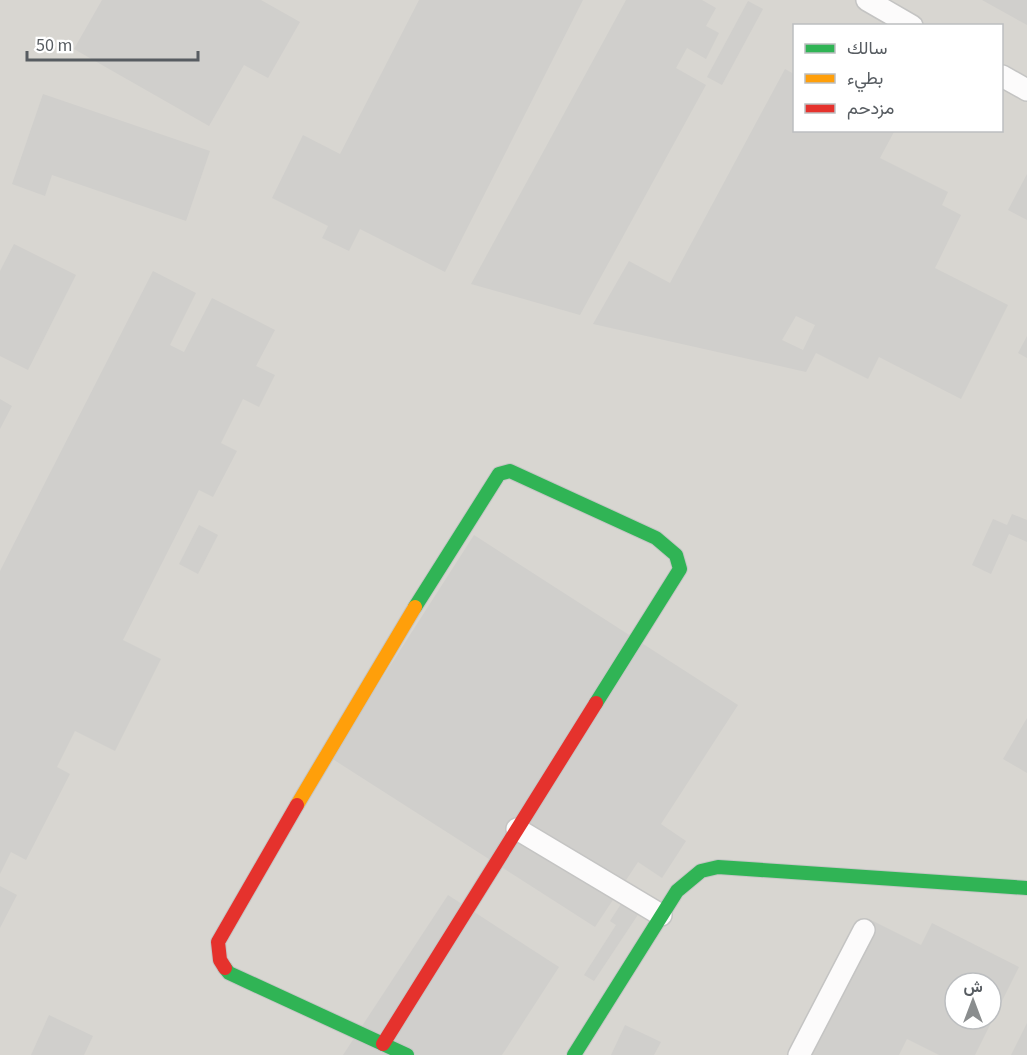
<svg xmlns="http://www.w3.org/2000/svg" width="1027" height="1055" font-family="'Source Sans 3',Vazirmatn,sans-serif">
	<rect width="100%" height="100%" fill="#e8e7e2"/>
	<path fill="#d8d6d1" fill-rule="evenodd" d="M0,0H1027V1055H0ZM794,26H1002V130H794ZM955,983H991V1019H955Z"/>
	<g fill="#d0cfcc" fill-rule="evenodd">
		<polygon points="102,0 261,0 300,22 268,78 244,65 209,126 74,49"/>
		<polygon points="419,0 583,0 445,272 360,229 349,251 322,238 328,226 272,198 303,135 340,154"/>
		<polygon points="626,0 702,0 716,8 706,26 719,33 706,59 687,48 676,68 706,85 580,315 471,284"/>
		<polygon points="982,0 1027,0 1027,25"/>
		<polygon points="748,1 763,9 722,85 707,77"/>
		<path d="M785,69L794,74V130H895L880,158L948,192L942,205L961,215L935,268L1008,305L961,399L879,357L868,379L816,353L806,372L593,324L629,261L670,283ZM796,316L815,325L803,350L782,340Z"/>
		<polygon points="43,94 210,151 186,221 52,175 45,196 12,184"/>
		<polygon points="1027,174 1027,220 1008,210"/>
		<polygon points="14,244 76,275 28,370 0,356 0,271"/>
		<polygon points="153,271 196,293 170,345 184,352 212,298 275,330 256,366 275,375 259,407 243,399 221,443 237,451 213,497 199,490 123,640 161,659 115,751 75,731 57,767 70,774 26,860 11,852 0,874 0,571"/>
		<polygon points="1027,336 1027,358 1018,353"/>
		<polygon points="0,399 12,406 0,429"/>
		<polygon points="1012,514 1027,520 1027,542 1009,534 991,574 972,565 993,519 1007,525"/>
		<polygon points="199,525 218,535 198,574 179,564"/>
		<polygon points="474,535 738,705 661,824 686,841 662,878 638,862 595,927 331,758"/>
		<polygon points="1027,718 1027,773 1003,759"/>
		<polygon points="0,886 17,895 0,928"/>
		<polygon points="632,887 649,898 594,981 584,975 616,925 610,921"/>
		<polygon points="448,895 559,967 502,1055 343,1055"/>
		<path d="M873,921L921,945L932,923L1019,967L975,1055H939L907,1039L899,1055H805ZM955,983H991V1019H955Z"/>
		<polygon points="49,1015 93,1036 84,1055 31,1055"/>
		<polygon points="1027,1023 1027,1055 1011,1055"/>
		<polygon points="625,1025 661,1042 654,1055 611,1055"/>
	</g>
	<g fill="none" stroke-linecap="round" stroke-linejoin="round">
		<g stroke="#c4c4c3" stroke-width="24">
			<g id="street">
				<polyline points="867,0 912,26"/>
				<polyline points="1002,76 1027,90"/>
				<polyline points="517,829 661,915"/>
				<polyline points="799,1055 864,930"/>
			</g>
		</g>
		<g stroke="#c5c6c5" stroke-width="16">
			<g id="fast">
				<polyline points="415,607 499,474 510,471 656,538 676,555 680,569 596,703"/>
				<polyline points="225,968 229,973 407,1055"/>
				<polyline points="574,1055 677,891 701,871 718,867 1027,888"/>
			</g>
		</g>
		<g stroke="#c5c6c5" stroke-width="16">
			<polyline id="slow" points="297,805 415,607"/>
		</g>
		<g stroke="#c5c6c5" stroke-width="16">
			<g id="jam">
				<polyline points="225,968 220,960 218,942 297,805"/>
				<polyline points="383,1044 596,703"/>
			</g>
		</g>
		<use href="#street" stroke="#fcfbfb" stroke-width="21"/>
		<use href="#fast" stroke="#30b455" stroke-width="14"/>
		<use href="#slow" stroke="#ff9f0a" stroke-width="14"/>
		<use href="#jam" stroke="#e5322d" stroke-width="14"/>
	</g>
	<rect x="793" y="24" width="210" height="108" fill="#ffffff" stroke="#bcbec0" stroke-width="1.5"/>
	<rect x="805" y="44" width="30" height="9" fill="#30b455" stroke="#bcbec0" stroke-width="1.5"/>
	<text x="847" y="54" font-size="18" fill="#575c61">سالك</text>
	<rect x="805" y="74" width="30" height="9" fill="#ff9f0a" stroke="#bcbec0" stroke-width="1.5"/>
	<text x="847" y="84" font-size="18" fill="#575c61">بطيء</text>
	<rect x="805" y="104" width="30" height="9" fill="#e5322d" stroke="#bcbec0" stroke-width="1.5"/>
	<text x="847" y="114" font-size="18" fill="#575c61">مزدحم</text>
	<g transform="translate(973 1001)"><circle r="28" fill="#ffffff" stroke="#bcbec0" stroke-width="1.5"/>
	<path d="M0-4.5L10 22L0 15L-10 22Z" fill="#8a8d8e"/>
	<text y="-9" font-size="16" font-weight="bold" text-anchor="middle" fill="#575c61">ش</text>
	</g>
	<path d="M27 51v9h171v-9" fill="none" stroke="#575c61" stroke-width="3"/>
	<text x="36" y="51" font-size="18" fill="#575c61" stroke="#ffffff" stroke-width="4.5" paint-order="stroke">50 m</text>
</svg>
